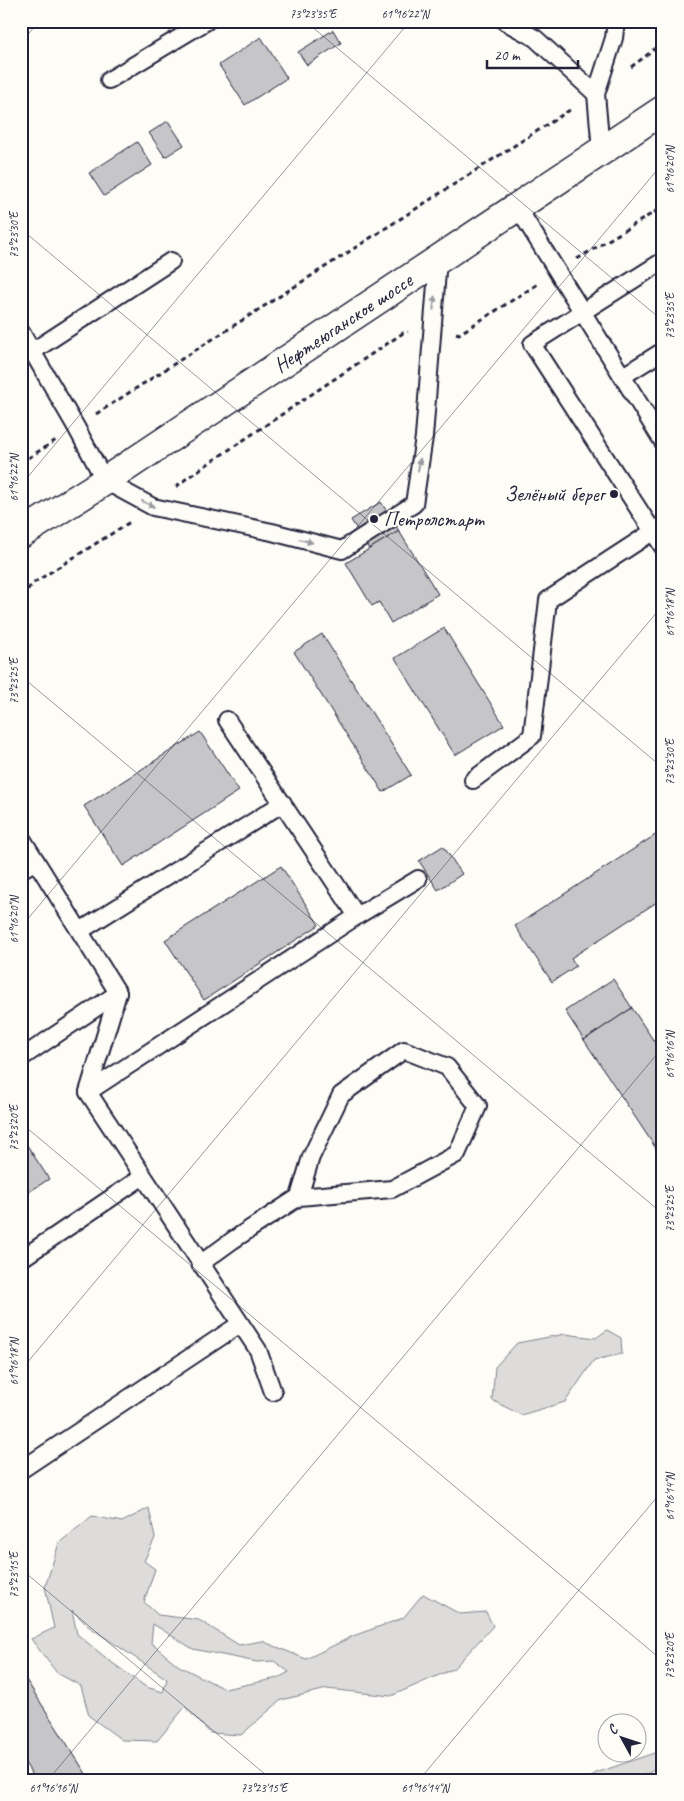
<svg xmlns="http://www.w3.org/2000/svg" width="684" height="1801" font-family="Caveat,sans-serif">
	<rect width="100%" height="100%" fill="#fdfcf7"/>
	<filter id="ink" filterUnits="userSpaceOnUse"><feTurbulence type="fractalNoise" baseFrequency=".02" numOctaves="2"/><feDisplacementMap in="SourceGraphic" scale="10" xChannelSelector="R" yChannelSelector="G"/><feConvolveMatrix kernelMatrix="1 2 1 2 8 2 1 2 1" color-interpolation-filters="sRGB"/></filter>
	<g filter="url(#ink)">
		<g fill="#dddcdb" stroke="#807f8b" fill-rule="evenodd">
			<polygon points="607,1330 621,1338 622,1354 594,1360 565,1402 521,1415 492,1400 495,1367 517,1343 565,1334 596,1338"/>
			<path d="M149,1508L155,1538L144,1561L155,1569L144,1602L158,1615L199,1620L239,1645L262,1641L306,1659L353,1636L403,1618L423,1594L460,1614L486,1612L493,1626L453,1669L391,1696L327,1689L281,1700L241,1735L210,1733L185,1707L157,1741L122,1740L89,1716L81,1686L57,1673L31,1639L54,1628L45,1587L59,1543L92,1516L122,1522ZM72,1610L88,1626L167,1679L163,1692L146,1687L111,1662L77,1634ZM153,1624L193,1649L257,1662L274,1661L289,1672L278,1678L225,1689L179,1666L151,1643Z"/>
			<polygon points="663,1750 663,1766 633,1780 588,1780 596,1773"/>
		</g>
		<g fill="#c6c6c8" stroke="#22223b">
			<polygon points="333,30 341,43 307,65 298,52"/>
			<polygon points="261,37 287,78 245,105 219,65"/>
			<polygon points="168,121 184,145 165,157 149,133"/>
			<polygon points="137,142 152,165 104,196 89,173"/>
			<polygon points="381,502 399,531 369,549 351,520"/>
			<polygon points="399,531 438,594 391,623 379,602 372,606 346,563"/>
			<polygon points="444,628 504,725 455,755 395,658"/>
			<polygon points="322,634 411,775 383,792 294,652"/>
			<polygon points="200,732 239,791 123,866 84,806"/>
			<polygon points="663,830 663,898 571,958 576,966 552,982 515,926"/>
			<polygon points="443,846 462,874 438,890 419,861"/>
			<polygon points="281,866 319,925 204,1000 165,940"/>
			<polygon points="613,979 632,1008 584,1040 565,1011"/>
			<polygon points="632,1008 663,1055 663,1159 584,1040"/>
			<polygon points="21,1136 49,1179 21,1197"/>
			<polygon points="21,1672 90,1780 36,1780 21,1757"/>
		</g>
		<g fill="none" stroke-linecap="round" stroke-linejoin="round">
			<g stroke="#22223b" stroke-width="20">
				<g id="lane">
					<polyline points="504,21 535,38 596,94"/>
					<polyline points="109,80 207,21"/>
					<polyline points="601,150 596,94 614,38 616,21"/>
					<polyline points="518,208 663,442"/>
					<polyline points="663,261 532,344 663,547"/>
					<polyline points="21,332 76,427 105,481 153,507 272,532 342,550 414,504 424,437 438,259"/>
					<polyline points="33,351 171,261"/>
					<polyline points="623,376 663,351"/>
					<polyline points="227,720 357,916"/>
					<polyline points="473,780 532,736 548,600 663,525"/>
					<polyline points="21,837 118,993 88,1092 258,1350 273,1392"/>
					<polyline points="21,870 36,861"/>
					<polyline points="80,931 283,803"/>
					<polyline points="21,1058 118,993"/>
					<polyline points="88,1092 357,916 418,879"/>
					<polyline points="21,1259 142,1177"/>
					<polyline points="200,1264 233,1240 299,1197 392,1189 457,1154 478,1106 447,1067 404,1050 341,1095 311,1157 299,1197"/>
					<polyline points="21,1470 240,1324"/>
				</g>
			</g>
			<g stroke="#22223b" stroke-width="31">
				<g id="primary">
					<path id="s1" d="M21,534L105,481L663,110"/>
				</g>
			</g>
			<g stroke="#22223b" stroke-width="3" stroke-dasharray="5 4" stroke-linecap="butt">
				<polyline points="631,67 663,43"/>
				<polyline points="577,259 663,207"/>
				<polyline points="456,333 459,334 538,284"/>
				<polyline points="96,414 573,108"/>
				<polyline points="21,463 56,440"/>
				<polyline points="176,487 187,478 403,333 408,332"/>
				<polyline points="21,596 35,582 130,522"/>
			</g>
			<use href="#lane" stroke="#fdfcf7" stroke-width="16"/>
			<use href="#primary" stroke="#fdfcf7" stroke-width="28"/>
			<polyline stroke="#22223b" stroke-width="4" points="659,1780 663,1777"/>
		</g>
		<defs><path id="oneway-solid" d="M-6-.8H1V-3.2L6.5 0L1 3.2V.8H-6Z" transform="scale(1.25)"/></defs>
		<g fill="#9a9aa2">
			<use href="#oneway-solid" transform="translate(434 303) rotate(-85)"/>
			<use href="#oneway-solid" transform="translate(419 465) rotate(-81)"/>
			<use href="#oneway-solid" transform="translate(148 504) rotate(26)"/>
			<use href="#oneway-solid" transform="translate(306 541) rotate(15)"/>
		</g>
	</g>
	<path fill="none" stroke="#22223b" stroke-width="1" stroke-opacity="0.45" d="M305,21L663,321M21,43L39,21M21,229L663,768M21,485L410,21M21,676L663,1214M21,927L663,163M21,1123L663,1661M21,1370L663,605M21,1569L272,1780M48,1780L663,1047M419,1780L663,1490"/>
	<g fill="#22223b" stroke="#fdfcf7" stroke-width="2">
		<circle cx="614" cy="494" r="5"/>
		<circle cx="374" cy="519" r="5"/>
	</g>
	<g text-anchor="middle" stroke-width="4.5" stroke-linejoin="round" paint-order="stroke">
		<g font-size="21" fill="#22223b" stroke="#fdfcf7">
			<text dy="7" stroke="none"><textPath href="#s1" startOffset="385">Нефтеюганское шоссе</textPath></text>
		</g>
		<g font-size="21" fill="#22223b" stroke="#fdfcf7" text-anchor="end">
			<text x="604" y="501">Зелёный берег</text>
			<text x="384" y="526" text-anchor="start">Петролстарт</text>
		</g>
	</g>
	<rect width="684" height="1801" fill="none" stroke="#fdfcf7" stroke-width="55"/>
	<g transform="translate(622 1738) rotate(310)"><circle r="24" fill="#fdfcf7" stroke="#a5a5ac"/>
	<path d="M0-4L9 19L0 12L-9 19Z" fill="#22223b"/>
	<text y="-8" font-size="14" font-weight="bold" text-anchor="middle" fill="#22223b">С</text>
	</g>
	<path d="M487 60v8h91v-8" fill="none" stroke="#22223b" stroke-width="2.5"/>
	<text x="494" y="60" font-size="15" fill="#22223b" stroke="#fdfcf7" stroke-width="4" paint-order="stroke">20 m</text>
	<rect x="28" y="28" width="628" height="1746" fill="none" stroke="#22223b" stroke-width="2"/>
	<g font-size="12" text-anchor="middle" fill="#22223b">
		<text x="313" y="18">73°23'35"E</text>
		<text x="405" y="18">61°16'22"N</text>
		<text transform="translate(670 170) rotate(-90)" y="4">61°16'20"N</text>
		<text transform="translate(14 235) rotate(-90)" y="4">73°23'30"E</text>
		<text transform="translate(670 316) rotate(-90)" y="4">73°23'35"E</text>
		<text transform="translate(14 478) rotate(-90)" y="4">61°16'22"N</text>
		<text transform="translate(670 613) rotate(-90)" y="4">61°16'18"N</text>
		<text transform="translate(14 681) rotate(-90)" y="4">73°23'25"E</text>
		<text transform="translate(670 762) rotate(-90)" y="4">73°23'30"E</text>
		<text transform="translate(14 920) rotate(-90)" y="4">61°16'20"N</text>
		<text transform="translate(670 1055) rotate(-90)" y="4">61°16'16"N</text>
		<text transform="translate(14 1128) rotate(-90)" y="4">73°23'20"E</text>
		<text transform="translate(670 1209) rotate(-90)" y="4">73°23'25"E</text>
		<text transform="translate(14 1362) rotate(-90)" y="4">61°16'18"N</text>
		<text transform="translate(670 1497) rotate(-90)" y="4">61°16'14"N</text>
		<text transform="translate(14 1575) rotate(-90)" y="4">73°23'15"E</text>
		<text transform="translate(670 1656) rotate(-90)" y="4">73°23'20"E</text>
		<text x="53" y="1792">61°16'16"N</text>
		<text x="264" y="1792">73°23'15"E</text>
		<text x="425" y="1792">61°16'14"N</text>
	</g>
</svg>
